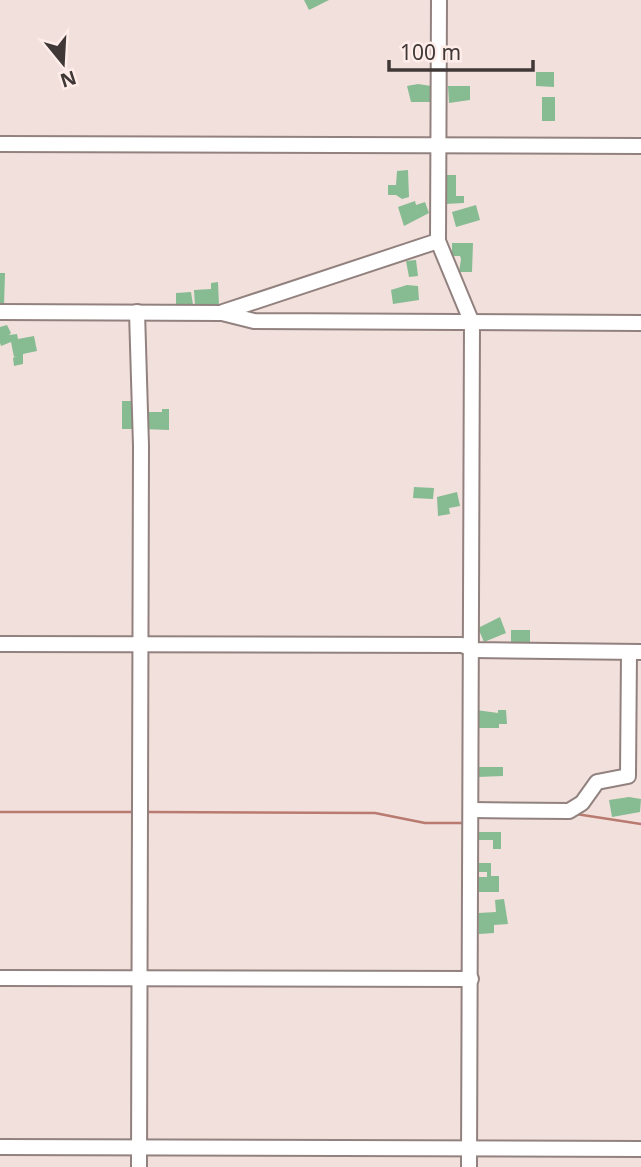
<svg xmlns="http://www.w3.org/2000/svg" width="641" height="1167" font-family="'Noto Sans',sans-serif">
	<rect width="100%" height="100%" fill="#f2e0dd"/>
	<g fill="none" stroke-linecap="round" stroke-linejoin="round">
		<g stroke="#b97a6f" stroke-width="2.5">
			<polyline points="0,812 131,812"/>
			<polyline points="148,812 375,813 425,823 462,823"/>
			<polyline points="576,814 641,824"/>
		</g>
	</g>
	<g fill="#87bb91">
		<polygon points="304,0 329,0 309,10"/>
		<polygon points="536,72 554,72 554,87 536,86"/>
		<polygon points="418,84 431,86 431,102 411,102 407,86"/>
		<polygon points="448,86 470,86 470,100 449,103"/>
		<rect x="542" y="97" width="13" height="24"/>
		<polygon points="408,170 409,197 402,199 396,195 388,195 388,185 396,185 397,171"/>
		<polygon points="445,175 456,175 456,196 464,196 464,203 445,204"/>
		<polygon points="415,201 416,205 425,202 429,213 404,226 398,207"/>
		<polygon points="476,205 480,220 456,227 452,212"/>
		<polygon points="452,243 473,243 472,272 459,272 461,259 460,256 452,256"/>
		<polygon points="416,260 418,276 409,277 406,261"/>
		<polygon points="0,273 5,273 4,305 0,305"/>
		<polygon points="218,282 219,305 195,306 194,290 211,289 211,283"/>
		<polygon points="407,285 418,286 419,300 393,304 391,290"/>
		<polygon points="191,292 193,305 176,305 176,293"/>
		<polygon points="7,325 11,333 9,335 17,334 18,339 34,336 37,351 23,354 23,364 14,366 13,358 17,356 14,357 11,342 1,346 0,343 0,327"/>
		<rect x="122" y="401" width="10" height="28"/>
		<polygon points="162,409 169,409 169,430 143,429 143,412 162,412"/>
		<polygon points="414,487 434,488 433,499 413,498"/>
		<polygon points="457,492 460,506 449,508 450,514 438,516 437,497"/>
		<polygon points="500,617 506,633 484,642 478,628"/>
		<polygon points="511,630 530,630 530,642 524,644 511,642"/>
		<polygon points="476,710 498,713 498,710 506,710 507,724 499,724 499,728 477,728"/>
		<polygon points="477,767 503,767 503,776 477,777"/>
		<polygon points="629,797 641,799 640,812 612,817 609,800"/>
		<polygon points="479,832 501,832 501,849 493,849 493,840 479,840"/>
		<polygon points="477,863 491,863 491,876 499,876 499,892 479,892 479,877 487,877 487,872 477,872"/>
		<polygon points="504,899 508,924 494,925 494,933 479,934 478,913 496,912 495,900"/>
	</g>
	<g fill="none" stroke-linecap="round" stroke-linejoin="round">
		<g stroke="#92827f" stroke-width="18">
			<g id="minor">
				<polyline points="439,0 438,241 472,323 469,1167"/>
				<polyline points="0,144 641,146"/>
				<polyline points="0,312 222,313 254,321 641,323"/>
				<polyline points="137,312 141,446 139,1167"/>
				<polyline points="223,312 438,241"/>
				<polyline points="0,644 462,645 475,650 641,652"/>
				<polyline points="471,810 569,811 582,803 597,782 628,776 629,652"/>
				<polyline points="0,978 471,979"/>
				<polyline points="0,1147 641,1149"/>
			</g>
		</g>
		<use href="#minor" stroke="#fff" stroke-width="14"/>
	</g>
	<g transform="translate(63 63) rotate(162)" stroke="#ffedea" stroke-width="5" paint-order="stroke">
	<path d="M0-5L12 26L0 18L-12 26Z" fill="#3f3837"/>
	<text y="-10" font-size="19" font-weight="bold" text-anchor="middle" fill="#3f3837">N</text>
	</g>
	<path d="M389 60v10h144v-10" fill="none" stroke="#3f3837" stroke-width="3.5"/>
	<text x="400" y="60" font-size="21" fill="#3f3837" stroke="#ffedea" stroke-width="5" paint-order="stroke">100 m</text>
</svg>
